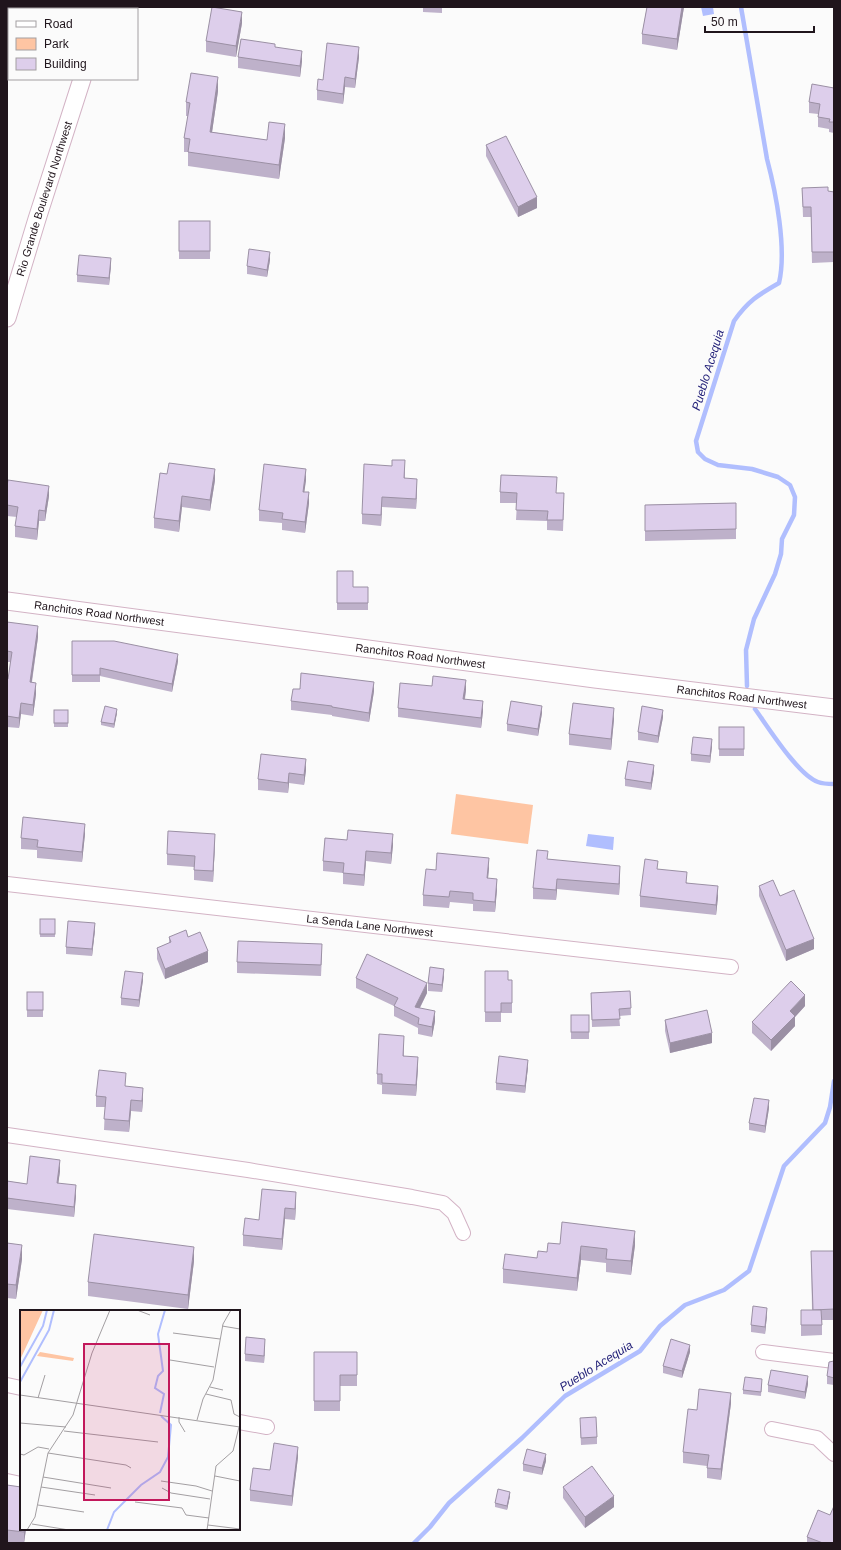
<svg xmlns="http://www.w3.org/2000/svg" width="841" height="1550" font-family="Helvetica,sans-serif">
	<rect width="100%" height="100%" fill="#fbfbfb"/>
	<polygon fill="#fec5a3" points="456,794 533,805 528,844 451,834"/>
	<g fill="#b0befe">
		<polygon points="701,7 713,7 714,14 703,16"/>
		<polygon points="588,834 614,837 613,850 586,846"/>
	</g>
	<g fill="none" stroke-linecap="round" stroke-linejoin="round">
		<g stroke="#b0befe" stroke-width="4.5">
			<path d="M741,7L767,159C776,193 787,249 779,283C758,295 748,301 734,321L696,441L698,452L705,459L718,465L752,469L778,477L790,485L795,497L794,515L782,539L781,554L775,574L754,619L746,650L747,686"/>
			<path d="M755,709C768,727 798,775 818,782C823,784 829,784 834,784"/>
			<polyline points="414,1543 430,1527 449,1503 522,1438 565,1396 640,1351 660,1326 685,1305 724,1290 749,1271 784,1166 825,1123 830,1107 834,1081"/>
		</g>
		<g stroke="#d3b3c5" stroke-width="16">
			<g id="minor">
				<path id="s1" d="M7,884L731,967"/>
				<polyline points="7,1135 248,1170 412,1197 443,1203 454,1213 463,1233"/>
				<polyline points="763,1352 834,1361"/>
				<polyline points="7,1385 21,1388"/>
				<polyline points="239,1422 267,1427"/>
				<polyline points="772,1429 817,1438 834,1454"/>
				<polyline points="7,1481 21,1484"/>
			</g>
		</g>
		<g stroke="#d3b3c5" stroke-width="19">
			<g id="tertiary">
				<polyline points="109,9 109,7"/>
				<path id="s2" d="M7,318L37,219L82,79"/>
				<path id="s3" d="M7,601L595,679L834,708"/>
			</g>
		</g>
		<use href="#minor" stroke="#fff" stroke-width="14"/>
		<use href="#tertiary" stroke="#fff" stroke-width="17"/>
	</g>
	<g fill="#beb1ca">
		<polygon points="423,7 442,7 442,13 423,12"/>
		<polygon points="647,7 684,7 677,50 642,44 642,34"/>
		<polygon points="242,23 236,57 206,52 206,41"/>
		<polygon points="275,47 302,61 300,77 238,68 238,57"/>
		<polygon points="359,57 355,88 345,87 343,104 317,100 317,90 323,80"/>
		<polygon points="834,88 834,133 829,132 829,129 818,127 818,114 809,113 809,102"/>
		<polygon points="218,91 212,132 267,140 285,138 279,179 188,166 188,152 184,152 184,138 188,116 186,116 186,102"/>
		<polygon points="486,145 537,208 518,217 486,156"/>
		<polygon points="802,188 834,192 834,262 812,263 811,217 803,217"/>
		<rect x="179" y="221" width="31" height="38"/>
		<polygon points="270,260 267,277 247,274 247,266"/>
		<polygon points="111,265 109,285 77,282 77,275"/>
		<polygon points="405,471 405,478 417,490 416,509 382,507 381,526 362,524 362,514"/>
		<polygon points="160,473 215,480 210,511 182,507 179,532 154,528 154,518"/>
		<polygon points="306,480 304,492 309,503 305,533 282,530 282,523 259,521 259,510"/>
		<polygon points="7,486 49,496 45,521 39,521 37,540 15,537 15,526 17,517 7,516"/>
		<polygon points="500,492 557,493 564,503 563,531 547,530 547,521 516,520 517,503 500,503"/>
		<polygon points="736,503 736,539 645,541 645,505"/>
		<polygon points="337,571 353,587 368,587 368,610 337,610"/>
		<polygon points="7,622 38,637 32,682 36,694 33,716 21,714 19,728 7,727 7,679 8,679 11,662 7,662"/>
		<polygon points="72,641 178,661 172,692 100,676 100,682 72,682"/>
		<polygon points="466,690 465,699 483,711 481,728 398,717 398,708"/>
		<polygon points="374,691 369,722 332,716 332,715 291,710 291,701"/>
		<rect x="54" y="710" width="14" height="17"/>
		<polygon points="117,713 114,728 101,725 101,722"/>
		<polygon points="542,713 538,736 507,731 507,724"/>
		<polygon points="663,717 658,743 638,740 638,732"/>
		<polygon points="614,719 611,750 569,745 569,734"/>
		<rect x="719" y="727" width="25" height="29"/>
		<polygon points="712,746 710,763 691,761 691,754"/>
		<polygon points="306,770 304,785 289,783 288,793 258,790 258,779"/>
		<polygon points="654,772 651,790 625,786 625,779"/>
		<polygon points="85,834 82,862 37,858 37,850 21,849 21,838"/>
		<polygon points="325,838 393,845 391,864 366,861 364,886 343,884 343,873 323,871 323,861"/>
		<polygon points="215,844 213,882 194,880 194,867 167,865 167,854"/>
		<polygon points="548,859 620,876 619,895 557,889 556,900 533,899 533,888"/>
		<polygon points="489,868 488,878 497,889 495,912 473,911 473,904 450,902 449,908 423,906 423,895 436,870"/>
		<polygon points="658,869 718,897 716,915 640,907 640,896"/>
		<polygon points="759,886 780,896 814,949 786,961 759,896"/>
		<rect x="40" y="919" width="15" height="18"/>
		<polygon points="95,930 92,956 66,954 66,947"/>
		<polygon points="169,937 188,937 208,962 165,979 157,959 157,948 169,943"/>
		<polygon points="322,955 321,976 237,973 237,962"/>
		<polygon points="485,971 508,980 512,980 512,1013 501,1013 501,1022 485,1022"/>
		<polygon points="444,976 442,992 428,991 428,983"/>
		<polygon points="356,978 427,993 420,1008 435,1021 432,1037 418,1034 418,1028 394,1016 394,1006 356,988"/>
		<polygon points="143,980 139,1007 121,1005 121,998"/>
		<polygon points="630,991 631,1015 619,1016 620,1026 592,1027 591,993"/>
		<rect x="27" y="992" width="16" height="25"/>
		<polygon points="805,1006 795,1017 795,1026 771,1051 752,1033 752,1022"/>
		<rect x="571" y="1015" width="18" height="24"/>
		<polygon points="665,1020 712,1043 670,1053 665,1031"/>
		<polygon points="404,1046 404,1056 418,1067 416,1096 382,1094 382,1085 377,1084 377,1074"/>
		<polygon points="528,1067 525,1093 496,1090 496,1083"/>
		<polygon points="126,1086 143,1098 142,1112 131,1111 129,1132 104,1130 105,1107 96,1107 96,1096"/>
		<polygon points="769,1108 765,1133 749,1130 749,1123"/>
		<polygon points="60,1171 58,1183 76,1196 74,1217 7,1209 7,1181 27,1184"/>
		<polygon points="296,1203 295,1220 285,1219 282,1250 243,1246 243,1235 259,1220"/>
		<polygon points="7,1243 22,1259 16,1299 7,1298"/>
		<polygon points="560,1244 635,1245 631,1275 606,1272 606,1263 581,1260 577,1291 503,1283 503,1269 537,1258"/>
		<polygon points="811,1251 834,1251 834,1320 822,1320 822,1335 801,1336 801,1310 812,1310"/>
		<polygon points="194,1261 188,1309 88,1296 88,1282"/>
		<polygon points="767,1315 765,1334 751,1332 751,1325"/>
		<polygon points="265,1346 264,1363 245,1361 245,1354"/>
		<polygon points="314,1352 357,1352 357,1386 340,1386 340,1411 314,1411"/>
		<polygon points="690,1352 682,1378 663,1373 663,1366"/>
		<polygon points="834,1361 834,1385 827,1384 827,1376"/>
		<polygon points="762,1383 761,1396 743,1394 743,1390"/>
		<polygon points="808,1384 805,1399 768,1392 768,1385"/>
		<polygon points="731,1403 721,1480 707,1478 707,1466 683,1463 683,1452"/>
		<polygon points="580,1425 597,1437 597,1444 581,1445"/>
		<polygon points="298,1457 292,1506 250,1501 250,1490 270,1470"/>
		<polygon points="546,1461 542,1475 523,1471 523,1464"/>
		<polygon points="7,1485 21,1529 26,1529 24,1543 7,1543"/>
		<polygon points="563,1487 614,1507 585,1528 563,1498"/>
		<polygon points="510,1496 507,1510 495,1507 495,1503"/>
		<polygon points="830,1515 834,1543 807,1543 807,1537"/>
	</g>
	<g fill="#9b90a4">
		<polygon points="682,7 684,7 677,50 677,39"/>
		<polygon points="242,12 242,23 236,57 236,46"/>
		<polygon points="359,47 359,57 355,88 355,79"/>
		<polygon points="302,51 302,61 300,77 300,66"/>
		<polygon points="218,77 218,91 210,146 210,132"/>
		<polygon points="345,77 345,87 343,104 343,94"/>
		<polygon points="285,124 285,138 279,179 279,165"/>
		<polygon points="537,197 537,208 518,217 518,207"/>
		<polygon points="270,252 270,260 267,277 267,270"/>
		<polygon points="111,258 111,265 109,285 109,278"/>
		<polygon points="215,469 215,480 210,511 210,500"/>
		<polygon points="306,469 306,480 303,502 303,492"/>
		<polygon points="417,479 417,490 416,509 416,499"/>
		<polygon points="49,486 49,496 45,521 45,511"/>
		<polygon points="309,492 309,503 305,533 305,522"/>
		<polygon points="182,496 182,507 179,532 179,521"/>
		<polygon points="382,497 382,507 381,526 381,515"/>
		<polygon points="39,510 39,521 37,540 37,529"/>
		<polygon points="38,626 38,637 30,693 30,682"/>
		<polygon points="178,654 178,661 172,692 172,684"/>
		<polygon points="466,680 466,690 463,708 463,699"/>
		<polygon points="374,682 374,691 369,722 369,713"/>
		<polygon points="36,683 36,694 33,716 33,705"/>
		<polygon points="483,701 483,711 481,728 481,718"/>
		<polygon points="21,703 21,714 19,728 19,718"/>
		<polygon points="542,706 542,713 538,736 538,729"/>
		<polygon points="614,708 614,719 611,750 611,739"/>
		<polygon points="117,709 117,713 114,728 114,724"/>
		<polygon points="663,710 663,717 658,743 658,736"/>
		<polygon points="712,739 712,746 710,763 710,756"/>
		<polygon points="306,759 306,770 304,785 304,775"/>
		<polygon points="654,765 654,772 651,790 651,783"/>
		<polygon points="289,773 289,783 288,793 288,783"/>
		<polygon points="85,824 85,834 82,862 82,852"/>
		<polygon points="215,834 215,844 213,882 213,871"/>
		<polygon points="393,834 393,845 391,864 391,853"/>
		<polygon points="366,851 366,861 364,886 364,875"/>
		<polygon points="489,858 489,868 487,889 487,878"/>
		<polygon points="620,866 620,876 619,895 619,884"/>
		<polygon points="497,879 497,889 495,912 495,902"/>
		<polygon points="557,879 557,889 556,900 556,890"/>
		<polygon points="718,886 718,897 716,915 716,905"/>
		<polygon points="95,923 95,930 92,956 92,949"/>
		<polygon points="814,939 814,949 786,961 786,950"/>
		<polygon points="208,951 208,962 165,979 165,969"/>
		<polygon points="444,969 444,976 442,992 442,985"/>
		<polygon points="143,973 143,980 139,1007 139,1000"/>
		<polygon points="427,983 427,993 415,1017 415,1007"/>
		<polygon points="805,995 805,1006 795,1017 795,1026 771,1051 771,1040 790,1011"/>
		<polygon points="435,1011 435,1021 432,1037 432,1027"/>
		<polygon points="712,1033 712,1043 670,1053 670,1043"/>
		<polygon points="418,1057 418,1067 416,1096 416,1085"/>
		<polygon points="528,1060 528,1067 525,1093 525,1086"/>
		<polygon points="143,1088 143,1098 142,1112 142,1101"/>
		<polygon points="131,1100 131,1111 129,1132 129,1121"/>
		<polygon points="769,1100 769,1108 765,1133 765,1126"/>
		<polygon points="60,1160 60,1171 57,1194 57,1183"/>
		<polygon points="76,1185 76,1196 74,1217 74,1207"/>
		<polygon points="296,1192 296,1203 295,1220 295,1209"/>
		<polygon points="285,1208 285,1219 282,1250 282,1239"/>
		<polygon points="635,1231 635,1245 631,1275 631,1261"/>
		<polygon points="22,1245 22,1259 16,1299 16,1285"/>
		<polygon points="581,1246 581,1260 577,1291 577,1278"/>
		<polygon points="194,1247 194,1261 188,1309 188,1295"/>
		<polygon points="767,1308 767,1315 765,1334 765,1327"/>
		<polygon points="265,1339 265,1346 264,1363 264,1356"/>
		<polygon points="690,1345 690,1352 682,1378 682,1371"/>
		<polygon points="808,1376 808,1384 805,1399 805,1392"/>
		<polygon points="731,1393 731,1403 721,1480 721,1469"/>
		<polygon points="298,1447 298,1457 292,1506 292,1496"/>
		<polygon points="546,1454 546,1461 542,1475 542,1468"/>
		<polygon points="510,1492 510,1496 507,1510 507,1506"/>
		<polygon points="614,1496 614,1507 585,1528 585,1517"/>
		<polygon points="24,1529 26,1529 24,1543"/>
	</g>
	<g fill="#ddceeb" stroke="#9b90a4">
		<polygon points="212,7 242,12 236,46 206,41"/>
		<polygon points="647,7 682,7 677,39 642,34"/>
		<polygon points="241,39 275,44 275,47 302,51 300,66 238,57"/>
		<polygon points="327,43 359,47 355,79 345,77 343,94 317,90 318,79 323,80"/>
		<polygon points="191,73 218,77 210,132 267,140 269,122 285,124 279,165 188,152 190,139 184,138 190,103 186,102"/>
		<polygon points="812,84 834,88 834,122 829,122 830,119 818,117 820,104 809,102"/>
		<polygon points="506,136 537,197 518,207 486,145"/>
		<polygon points="828,187 828,191 834,192 834,252 812,252 811,207 803,207 802,188"/>
		<rect x="179" y="221" width="31" height="30"/>
		<polygon points="249,249 270,252 267,270 247,266"/>
		<polygon points="79,255 111,258 109,278 77,275"/>
		<polygon points="392,460 405,460 404,478 417,479 416,499 382,497 381,515 362,514 364,464 392,466"/>
		<polygon points="169,463 215,469 210,500 182,496 179,521 154,518 160,473 167,474"/>
		<polygon points="264,464 306,469 303,492 309,492 305,522 282,519 283,513 259,510"/>
		<polygon points="501,475 557,477 556,493 564,493 563,520 547,520 548,511 516,510 517,493 500,492"/>
		<polygon points="8,480 49,486 45,511 39,510 37,529 15,526 18,507 7,505 7,486"/>
		<polygon points="736,503 736,529 645,531 645,505"/>
		<polygon points="337,571 353,571 353,587 368,587 368,603 337,603"/>
		<polygon points="7,622 38,626 30,682 36,683 33,705 21,703 19,718 7,716 7,679 8,679 12,652 7,651"/>
		<polygon points="72,641 114,641 178,654 172,684 100,668 100,675 72,675"/>
		<polygon points="301,673 374,682 369,713 332,707 332,706 291,701 293,689 300,689"/>
		<polygon points="433,676 466,680 463,699 483,701 481,718 398,708 400,683 432,686"/>
		<polygon points="511,701 542,706 538,729 507,724"/>
		<polygon points="573,703 614,708 611,739 569,734"/>
		<polygon points="105,706 117,709 114,724 101,722"/>
		<polygon points="642,706 663,710 658,736 638,732"/>
		<rect x="54" y="710" width="14" height="13"/>
		<rect x="719" y="727" width="25" height="22"/>
		<polygon points="693,737 712,739 710,756 691,754"/>
		<polygon points="261,754 306,759 304,775 289,773 288,783 258,779"/>
		<polygon points="628,761 654,765 651,783 625,779"/>
		<polygon points="23,817 85,824 82,852 37,847 38,840 21,838"/>
		<polygon points="348,830 393,834 391,853 366,851 364,875 343,873 344,863 323,861 325,838 347,840"/>
		<polygon points="168,831 215,834 213,871 194,870 195,856 167,854"/>
		<polygon points="537,850 548,851 547,859 620,866 619,884 557,879 556,890 533,888"/>
		<polygon points="437,853 489,858 487,878 497,879 495,902 473,900 473,893 450,891 449,897 423,895 426,869 436,870"/>
		<polygon points="645,859 658,861 657,869 687,872 686,883 718,886 716,905 640,896"/>
		<polygon points="773,880 780,896 794,890 814,939 786,950 759,886"/>
		<rect x="40" y="919" width="15" height="15"/>
		<polygon points="68,921 95,923 92,949 66,947"/>
		<polygon points="186,930 188,937 200,932 208,951 165,969 157,948 171,942 169,937"/>
		<polygon points="238,941 322,944 321,965 237,962"/>
		<polygon points="367,954 427,983 415,1007 435,1011 432,1027 418,1024 419,1018 394,1006 398,998 356,978"/>
		<polygon points="430,967 444,969 442,985 428,983"/>
		<polygon points="125,971 143,973 139,1000 121,998"/>
		<polygon points="485,971 508,971 508,980 512,980 512,1003 501,1003 501,1012 485,1012"/>
		<polygon points="791,981 805,995 790,1011 795,1016 771,1040 752,1022"/>
		<polygon points="630,991 631,1008 619,1009 620,1019 592,1020 591,993"/>
		<rect x="27" y="992" width="16" height="18"/>
		<polygon points="707,1010 712,1033 670,1043 665,1020"/>
		<rect x="571" y="1015" width="18" height="17"/>
		<polygon points="379,1034 404,1036 403,1056 418,1057 416,1085 382,1083 382,1074 377,1074"/>
		<polygon points="499,1056 528,1060 525,1086 496,1083"/>
		<polygon points="99,1070 126,1073 125,1086 143,1088 142,1101 131,1100 129,1121 104,1119 106,1097 96,1096"/>
		<polygon points="754,1098 769,1100 765,1126 749,1123"/>
		<polygon points="30,1156 60,1160 57,1183 76,1185 74,1207 7,1198 7,1181 27,1184"/>
		<polygon points="262,1189 296,1192 295,1209 285,1208 282,1239 243,1235 245,1218 259,1220"/>
		<polygon points="562,1222 635,1231 631,1261 606,1259 607,1249 581,1246 577,1278 503,1269 505,1254 537,1258 538,1251 547,1252 548,1243 560,1244"/>
		<polygon points="94,1234 194,1247 188,1295 88,1282"/>
		<polygon points="7,1243 22,1245 16,1285 7,1284"/>
		<polygon points="811,1251 834,1251 834,1309 813,1310"/>
		<polygon points="753,1306 767,1308 765,1327 751,1325"/>
		<polygon points="801,1310 821,1310 822,1325 801,1325"/>
		<polygon points="246,1337 265,1339 264,1356 245,1354"/>
		<polygon points="671,1339 690,1345 682,1371 663,1366"/>
		<polygon points="314,1352 357,1352 357,1375 340,1375 340,1401 314,1401"/>
		<polygon points="834,1361 834,1378 827,1376 829,1362"/>
		<polygon points="771,1370 808,1376 805,1392 768,1385"/>
		<polygon points="745,1377 762,1379 761,1392 743,1390"/>
		<polygon points="699,1389 731,1393 721,1469 707,1468 709,1455 683,1452 688,1409 697,1410"/>
		<polygon points="596,1417 597,1437 581,1438 580,1418"/>
		<polygon points="274,1443 298,1447 292,1496 250,1490 253,1468 270,1470"/>
		<polygon points="527,1449 546,1454 542,1468 523,1464"/>
		<polygon points="592,1466 614,1496 585,1517 563,1487"/>
		<polygon points="7,1485 21,1487 21,1529 24,1529 24,1532 7,1530"/>
		<polygon points="498,1489 510,1492 507,1506 495,1503"/>
		<polygon points="834,1506 834,1543 823,1543 807,1537 818,1510 830,1515"/>
	</g>
	<g text-anchor="middle" stroke-width="3" stroke-linejoin="round" paint-order="stroke">
		<g font-size="11" fill="#20151c" stroke="#fbfbfb">
			<text dy="4" stroke="none"><textPath href="#s2" startOffset="125">Rio Grande Boulevard Northwest</textPath></text>
			<text dy="4" stroke="none"><textPath href="#s3" startOffset="93">Ranchitos Road Northwest</textPath></text>
			<text dy="4" stroke="none"><textPath href="#s3" startOffset="417">Ranchitos Road Northwest</textPath></text>
			<text dy="4" stroke="none"><textPath href="#s3" startOffset="741">Ranchitos Road Northwest</textPath></text>
			<text dy="4" stroke="none"><textPath href="#s1" startOffset="365">La Senda Lane Northwest</textPath></text>
		</g>
		<g font-size="12" font-style="italic" fill="#201e77" stroke="#fbfbfb">
			<text transform="translate(708 370) rotate(-73)" y="4">Pueblo Acequia</text>
			<text transform="translate(596 1366) rotate(-32)" y="4">Pueblo Acequia</text>
		</g>
	</g>
	<g transform="translate(20 1310)">
		<rect width="220" height="220" fill="#fbfbfb"/>
		<path d="M0,0H23L0,50ZM20,42L54,48L53,51L17,46Z" fill="#fec5a3"/>
		<path fill="none" stroke="#b0befe" stroke-width="2" d="M0,57L23,16L27,0M0,72L29,20L34,0M140,103L144,84L135,78L138,66L143,61L138,24L145,0M87,220L94,202L121,175L140,162L148,147L151,115L141,106"/>
		<path fill="none" stroke="#a39fa2" stroke-width="1" d="M117,0L130,5M202,16L220,19M153,23L200,29M150,50L194,57M190,77L203,80M186,84L211,90L214,104L220,107M0,85L220,117M18,88L25,65M159,107V112L165,122M177,110L183,89L193,70L203,14L211,0M0,113L46,117M44,121L138,132M28,143L106,155L111,158M0,144L4,145L18,137L29,139M195,166L220,171M23,167L91,178M141,171L176,176L192,181M21,177L75,185M142,178L151,183L190,189M115,192L162,198L166,205L189,208M18,195L64,202M12,214L49,220M188,215L220,219M7,220L15,207L28,143L53,105L72,43L90,0M187,220L196,156L213,141L219,117"/>
		<path fill="#c2185b" fill-opacity="0.15" stroke="#c2185b" stroke-width="2" d="M64,34H149V190H64Z"/>
		<rect width="220" height="220" fill="none" stroke="#20151c" stroke-width="2"/>
	</g>
	<rect width="841" height="1550" fill="none" stroke="#20151c" stroke-width="16"/>
	<rect x="8" y="8" width="130" height="72" fill="#fbfbfb" stroke="#a39fa2"/>
	<rect x="16" y="21" width="20" height="6" fill="#ffffff" stroke="#a39fa2"/>
	<text x="44" y="28" font-size="12" fill="#20151c">Road</text>
	<rect x="16" y="38" width="20" height="12" fill="#fec5a3" stroke="#a39fa2"/>
	<text x="44" y="48" font-size="12" fill="#20151c">Park</text>
	<rect x="16" y="58" width="20" height="12" fill="#ddceeb" stroke="#a39fa2"/>
	<text x="44" y="68" font-size="12" fill="#20151c">Building</text>
	<path d="M705 26v6h109v-6" fill="none" stroke="#20151c" stroke-width="2"/>
	<text x="711" y="26" font-size="12" fill="#20151c" stroke="#fbfbfb" stroke-width="3" paint-order="stroke">50 m</text>
</svg>
